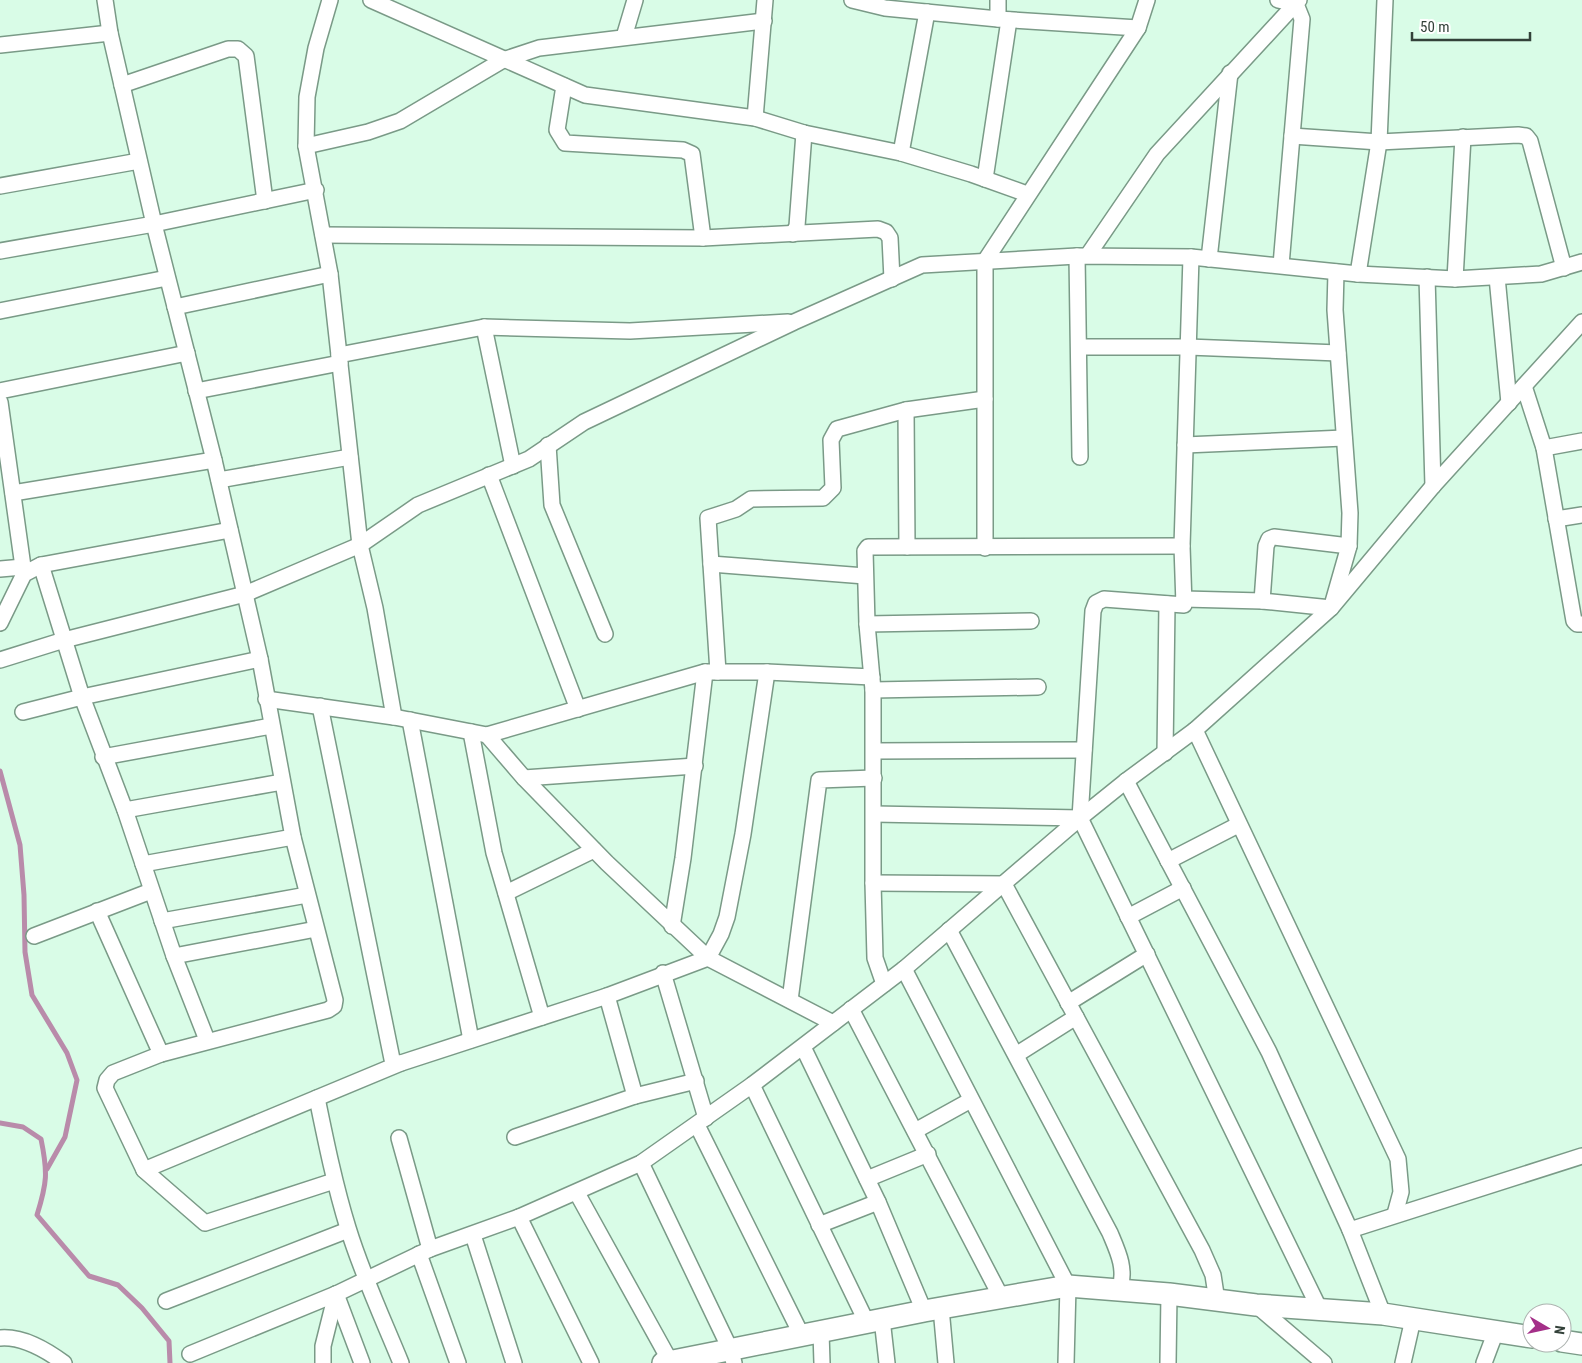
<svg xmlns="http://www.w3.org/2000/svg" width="1582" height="1363" font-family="'Roboto Condensed',sans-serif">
	<rect width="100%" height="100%" fill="#d9fce7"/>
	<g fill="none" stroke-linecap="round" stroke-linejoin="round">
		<g stroke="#b98baa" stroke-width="5">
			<polyline points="0,771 20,845 24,895 25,952 32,995 67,1053 77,1080 65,1137 47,1169"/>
			<path d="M0,1123L23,1127L41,1139C48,1173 47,1183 37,1215L89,1276L118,1285L142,1308L169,1341L170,1363"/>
		</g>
		<g stroke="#7a9a87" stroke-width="18">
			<g id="street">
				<polyline points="105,0 110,33 154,224 214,460 260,659 293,837 335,1000 334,1006 328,1010 161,1054 113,1073 107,1080 105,1088 144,1170 205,1223 334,1181"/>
				<polyline points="330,0 316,48 307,97 306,146 330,274 360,545 375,608 394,717"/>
				<polyline points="371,0 585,95 755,118 804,133 901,153 971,174 1027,194"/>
				<polyline points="852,0 885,8 998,19 1138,28"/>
				<polyline points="1278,0 1296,4 1302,19 1281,265"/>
				<polyline points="998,19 998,0"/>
				<polyline points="624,37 635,0"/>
				<polyline points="0,45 110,33"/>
				<polyline points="122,85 228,49 238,49 246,56 265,201"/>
				<polyline points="564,86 557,130 565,143 683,150 692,154 703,238"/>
				<polyline points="755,118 765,0"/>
				<polyline points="1292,136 1379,142 1518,135 1526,136 1530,141 1564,268"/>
				<polyline points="306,146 368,132 400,121 503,60 539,48 764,21"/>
				<polyline points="901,153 927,12"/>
				<polyline points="985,179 1009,20"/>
				<polyline points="0,186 139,161"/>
				<polyline points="793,234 797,226 804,133"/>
				<polyline points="323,235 703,238 878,229 886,232 890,238 892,279"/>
				<polyline points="0,251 154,224 316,190"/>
				<polyline points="1088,255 1157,154 1299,0"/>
				<polyline points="1077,256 1080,457"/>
				<polyline points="1191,257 1182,546 1184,605 1104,599 1096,603 1093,611 1080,818 1320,1310"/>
				<polyline points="1209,259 1230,73"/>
				<polyline points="1358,274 1379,142 1385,0"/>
				<polyline points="1427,277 1433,486"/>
				<polyline points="1497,277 1509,403"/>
				<polyline points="1455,279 1463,137"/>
				<polyline points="175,307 330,274"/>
				<polyline points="0,311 167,278"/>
				<polyline points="484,327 513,466"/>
				<polyline points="1079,347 1188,347 1338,353"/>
				<polyline points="339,355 484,327 630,331 788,322"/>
				<polyline points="1524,386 1544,448 1574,621 1577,624 1582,624"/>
				<polyline points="0,391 187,353"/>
				<polyline points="196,391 340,363"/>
				<polyline points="0,402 24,574"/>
				<polyline points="906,410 907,547"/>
				<polyline points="548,445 552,505 605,634"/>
				<polyline points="1185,445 1344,438"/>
				<polyline points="1544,448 1582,441"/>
				<polyline points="489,475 578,709"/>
				<polyline points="219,480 350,457"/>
				<polyline points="13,493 214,460"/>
				<polyline points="1556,519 1582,515"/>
				<polyline points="985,548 985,261 1138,28 1147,0"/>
				<polyline points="711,564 865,576"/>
				<polyline points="41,565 82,697 125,810 174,956 207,1040"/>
				<polyline points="0,569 23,567"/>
				<polyline points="1184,599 1262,601 1331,608"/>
				<polyline points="1262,601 1266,546 1269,539 1274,537 1349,546"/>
				<polyline points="1333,602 1349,546 1350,513 1335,310 1336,272"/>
				<polyline points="0,623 24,574 41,565 230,530"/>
				<polyline points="867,624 1031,621"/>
				<polyline points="0,660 64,640 245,594 360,545 418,505 529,459 584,422 794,322 922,265 1077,256 1191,257 1358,274 1455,279 1541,274 1582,262"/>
				<polyline points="718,672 708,518 736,509 751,499 823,498 833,488 831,440 837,429 906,410 985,399"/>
				<polyline points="873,690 1038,687"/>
				<polyline points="266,699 394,717 487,735 705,672 767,672 872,677"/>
				<polyline points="320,706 392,1059 396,1063 401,1063"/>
				<polyline points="23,712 82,697 260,659"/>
				<polyline points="410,720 471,1040"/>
				<polyline points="1195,730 1398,1159 1401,1192 1395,1214"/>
				<polyline points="471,732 494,853 542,1017"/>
				<polyline points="487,735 524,778 607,863 708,958 833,1023"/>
				<polyline points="875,751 1084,750"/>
				<polyline points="1165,753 1167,604"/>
				<polyline points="103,757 271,726"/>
				<polyline points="524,778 695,766"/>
				<polyline points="1126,781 1269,1052 1350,1230 1383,1314"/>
				<polyline points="125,810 282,782"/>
				<polyline points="874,814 1080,818"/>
				<polyline points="1168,861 1238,825"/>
				<polyline points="143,864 293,837"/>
				<polyline points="873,883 1004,884 1202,1250 1213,1275 1217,1301"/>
				<polyline points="506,893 594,850"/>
				<polyline points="97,911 161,1054"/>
				<polyline points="1128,917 1183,888"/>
				<polyline points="162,921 307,895"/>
				<polyline points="672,926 683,858 705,672"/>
				<path d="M949,930L1110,1233C1118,1252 1126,1268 1120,1289"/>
				<polyline points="34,936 151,891"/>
				<polyline points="174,956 316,929"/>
				<polyline points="904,969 1068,1286 1066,1363"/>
				<polyline points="663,973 706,1118"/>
				<polyline points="884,984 875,958 873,883 873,690 867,624 865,551 868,547 1182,546"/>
				<polyline points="607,996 635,1096"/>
				<polyline points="790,1000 819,780 874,778"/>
				<polyline points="1068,1003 1147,954"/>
				<polyline points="851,1009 1001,1297"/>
				<polyline points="803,1047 878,1202 924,1311"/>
				<polyline points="1016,1055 1076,1017"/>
				<polyline points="752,1085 867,1323"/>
				<path d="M317,1098C326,1142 335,1186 348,1228C362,1274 383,1319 401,1363"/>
				<polyline points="697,1125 802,1336"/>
				<polyline points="915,1131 971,1100"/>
				<polyline points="515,1137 635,1096 696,1081"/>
				<polyline points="399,1138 430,1249"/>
				<polyline points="641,1163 731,1351 734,1363"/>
				<polyline points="144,1170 401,1063 607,996 708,958 721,934 727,917 743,834 767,672"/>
				<polyline points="867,1179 928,1154"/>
				<polyline points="577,1193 670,1361"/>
				<polyline points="519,1217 591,1363"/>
				<polyline points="819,1225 878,1202"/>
				<polyline points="1350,1230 1582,1156"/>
				<polyline points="473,1235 514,1363"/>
				<polyline points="419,1254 458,1363"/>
				<polyline points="336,1294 362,1363"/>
				<polyline points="166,1301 348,1230"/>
				<polyline points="1256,1305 1324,1363"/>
				<polyline points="941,1308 946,1363"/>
				<polyline points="882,1319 887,1363"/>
				<polyline points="821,1332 822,1363"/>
				<path d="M0,1338C23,1336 46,1350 64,1363"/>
				<polyline points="190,1354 336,1294 430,1249 519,1217 641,1163 752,1085 904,969 1080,818 1126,781 1195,730 1331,608 1433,486 1582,322"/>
				<polyline points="323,1363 323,1346 336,1294"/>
				<polyline points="1168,1363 1169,1294"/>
				<polyline points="1403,1363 1413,1319"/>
				<polyline points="1484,1363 1496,1331"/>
			</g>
		</g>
		<g stroke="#7a9a87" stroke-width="24">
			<g id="secondary">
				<polyline points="1562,1341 1582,1344"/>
				<polyline points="663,1363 924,1311 1068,1286 1169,1294 1256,1305 1383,1314 1532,1337"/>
			</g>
		</g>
		<use href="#street" stroke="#fff" stroke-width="15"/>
		<use href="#secondary" stroke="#fff" stroke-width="21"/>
	</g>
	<g transform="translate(1547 1328) rotate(99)"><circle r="24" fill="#ffffff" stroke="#adb3b0"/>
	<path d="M0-4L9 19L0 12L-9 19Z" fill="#a42f88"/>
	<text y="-8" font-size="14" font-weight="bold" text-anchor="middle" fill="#334139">N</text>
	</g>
	<path d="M1412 32v8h118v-8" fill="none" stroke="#334139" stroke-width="2.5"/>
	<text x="1420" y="32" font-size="15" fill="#334139" stroke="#ffffff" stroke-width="4" paint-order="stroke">50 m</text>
</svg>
